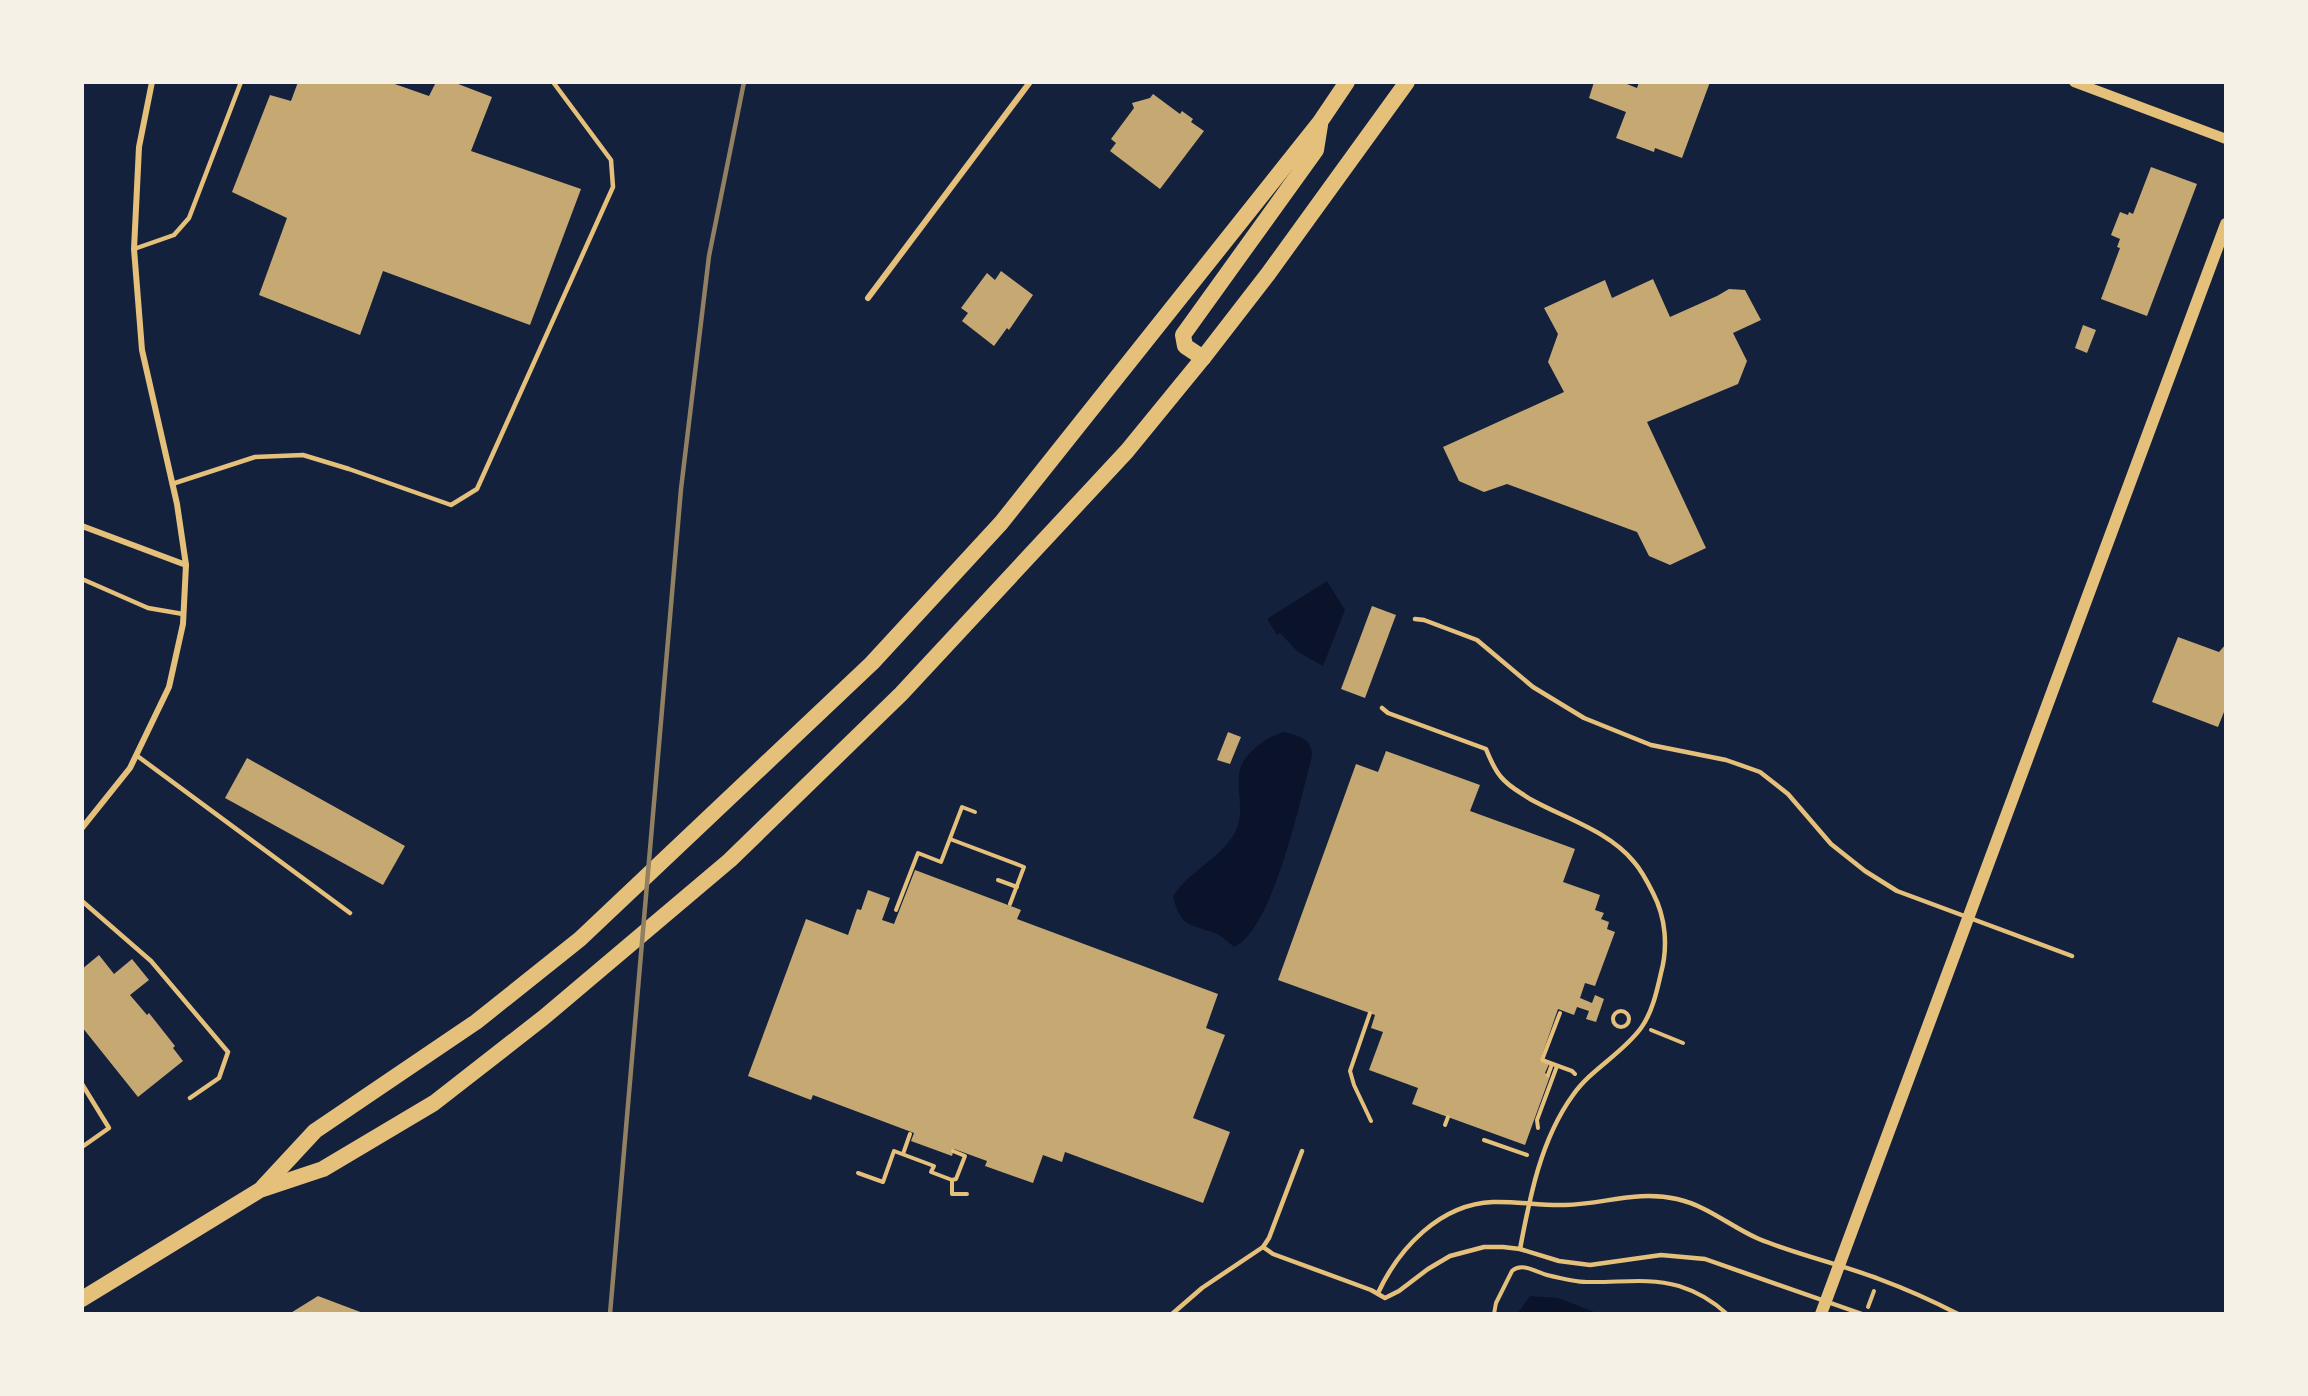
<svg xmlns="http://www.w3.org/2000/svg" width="2308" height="1396" font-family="'Work Sans',sans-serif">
	<rect width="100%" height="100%" fill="#14213d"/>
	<g fill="#0b132b">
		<polygon points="1327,581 1345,610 1323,666 1298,652 1280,633 1277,635 1267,619"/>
		<path d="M1284,732C1299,736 1312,738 1312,756C1301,797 1273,930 1234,947C1229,943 1224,938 1219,935C1192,923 1182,931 1173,897C1186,873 1219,860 1234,834C1251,805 1224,776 1252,751C1262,741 1271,736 1284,732Z"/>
		<polygon points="1530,1296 1558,1298 1597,1313 1518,1313"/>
	</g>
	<g fill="#c6a872">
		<polygon points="298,82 389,82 429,96 436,82 453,82 492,97 471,151 581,189 530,325 383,271 360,335 259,295 287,218 232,192 270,95 291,101"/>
		<polygon points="1594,82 1622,82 1637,88 1639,82 1710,82 1682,158 1655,148 1654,152 1616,138 1626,112 1589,98"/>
		<polygon points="1153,94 1180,114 1182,111 1193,119 1191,122 1204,131 1160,189 1110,151 1116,143 1111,139 1134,108 1132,103 1150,98"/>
		<polygon points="2151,167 2197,184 2147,316 2101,299 2120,248 2117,247 2120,239 2111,235 2120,212 2128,215 2129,212 2133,214"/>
		<polygon points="1001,271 1033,295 1009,330 1007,328 994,346 962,321 968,313 961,308 987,273 995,280"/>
		<polygon points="1653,279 1670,317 1717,296 1729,289 1745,290 1761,320 1733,333 1747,361 1738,384 1647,422 1706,548 1670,565 1649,556 1637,532 1507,484 1484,492 1459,481 1443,447 1564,392 1548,362 1558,334 1544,308 1605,280 1612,298"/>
		<polygon points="2083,325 2096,330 2087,353 2075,348"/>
		<polygon points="1372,606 1396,615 1365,698 1341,689"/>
		<polygon points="2178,637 2219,652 2226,644 2226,707 2218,727 2152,702"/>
		<polygon points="1228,732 1241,737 1230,764 1217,760"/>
		<polygon points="1386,751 1480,785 1470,811 1575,849 1563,882 1600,895 1595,910 1604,913 1601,919 1609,922 1607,929 1615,932 1595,986 1585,983 1580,998 1592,1003 1595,995 1604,999 1596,1022 1586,1019 1589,1011 1577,1007 1574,1015 1558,1009 1540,1061 1549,1064 1545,1073 1550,1076 1525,1145 1412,1104 1418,1088 1369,1070 1383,1032 1371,1028 1375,1015 1278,980 1356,764 1378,772"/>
		<polygon points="247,758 405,846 383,885 225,798"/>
		<polygon points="915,870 1021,910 1017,919 1218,994 1206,1028 1225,1035 1193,1118 1230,1132 1203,1203 1065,1152 1062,1162 1043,1155 1033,1183 985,1166 987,1161 954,1149 952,1156 911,1141 914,1133 813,1095 811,1100 748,1076 806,919 848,935 857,909 861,910 868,890 890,898 882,920 894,924"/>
		<polygon points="99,955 114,974 132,959 149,980 130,995 147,1015 149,1013 175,1046 173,1048 183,1061 138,1097 82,1027 82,969"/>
		<polygon points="318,1296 363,1313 363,1314 289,1314"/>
	</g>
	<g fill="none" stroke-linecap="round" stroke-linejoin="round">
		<g stroke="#e5c07b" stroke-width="4">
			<polyline points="950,839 1024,867 1010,904"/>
			<polyline points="998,880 1017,887"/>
			<polyline points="896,910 918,853 941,862 962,807 975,812"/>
			<circle cx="1621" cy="1019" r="8"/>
			<polyline points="1370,1013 1350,1071 1354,1085 1371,1121"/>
			<polyline points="1560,1013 1542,1060 1572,1071 1575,1074"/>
			<polyline points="1651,1030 1683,1043"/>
			<polyline points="1548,1075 1552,1064"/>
			<polyline points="1445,1125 1448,1117"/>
			<polyline points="1538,1128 1537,1120 1557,1066"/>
			<polyline points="1484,1140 1527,1155"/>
			<polyline points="903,1154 910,1134"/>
			<polyline points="858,1173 883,1182 894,1151 934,1166 931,1172 952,1180 956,1179 965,1156 953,1151"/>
			<polyline points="952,1180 952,1194 967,1194"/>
			<polyline points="1868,1307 1874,1291"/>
			<path d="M1494,1314L1496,1303L1512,1271C1522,1262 1536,1272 1547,1275C1559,1278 1575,1282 1587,1282C1619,1283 1647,1277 1679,1286C1698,1292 1712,1300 1727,1314"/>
		</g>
		<g stroke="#e5c07b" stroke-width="4.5">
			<polyline points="134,249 174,235 189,218 241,82"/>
			<polyline points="172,484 255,457 303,455 349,469 451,505 477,489 613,187 611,160 553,82"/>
			<polyline points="82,579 148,608 183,614"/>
			<polyline points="1415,619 1424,620 1477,640 1533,687 1584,718 1651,745 1726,760 1760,772 1788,794 1831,844 1865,871 1897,891 2072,956"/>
			<path d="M1382,708L1388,713L1486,749C1490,759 1494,769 1501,777C1509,787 1520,792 1530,799C1564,818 1609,831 1634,862C1642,871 1648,883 1653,893C1666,918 1668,947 1661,973C1657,991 1652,1013 1641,1028C1622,1054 1591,1069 1573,1095C1541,1139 1530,1196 1520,1249"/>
			<polyline points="136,755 350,913"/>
			<polyline points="82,901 151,961 228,1052 219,1078 190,1098"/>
			<polyline points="82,1084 109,1128 82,1147"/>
			<polyline points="1263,1247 1273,1254 1371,1290 1385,1298 1399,1291 1428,1269 1450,1256 1484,1247 1503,1247 1520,1249 1559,1261 1590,1265 1661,1255 1705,1259 1862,1314"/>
			<path d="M1378,1293C1399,1248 1440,1204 1493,1202C1517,1201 1541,1206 1565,1205C1605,1204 1637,1190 1677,1199C1708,1206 1731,1227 1759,1239C1798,1255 1840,1264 1879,1279C1906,1289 1933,1301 1958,1314"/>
			<polyline points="1172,1314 1202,1288 1263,1247 1269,1238 1302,1151"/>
		</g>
		<g stroke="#e5c07b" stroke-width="6">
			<polyline points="868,298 1030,82"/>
			<polyline points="82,526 186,565"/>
			<polyline points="82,828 130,768 169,687 183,624 186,565 177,504 142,350 134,249 139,147 152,82"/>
		</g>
		<polyline stroke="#e5c07b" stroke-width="10" points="2074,82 2226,139"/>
		<polyline stroke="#e5c07b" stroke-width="12" points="1821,1314 2226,224"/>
		<g stroke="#e5c07b" stroke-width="16">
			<polyline points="1203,358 1185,346 1183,335 1316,150 1320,125"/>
			<polyline points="263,1187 315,1131 476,1022 580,939 872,663 1001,523 1320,122 1347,82"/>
			<polyline points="82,1299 260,1190 323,1169 434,1103 543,1018 730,860 901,694 1127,451 1203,358 1268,274 1407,82"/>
		</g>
		<polyline stroke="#918062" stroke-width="4.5" points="610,1314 681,489 709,256 744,82"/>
	</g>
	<rect width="2308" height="1396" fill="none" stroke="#f6f1e7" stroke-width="168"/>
</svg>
